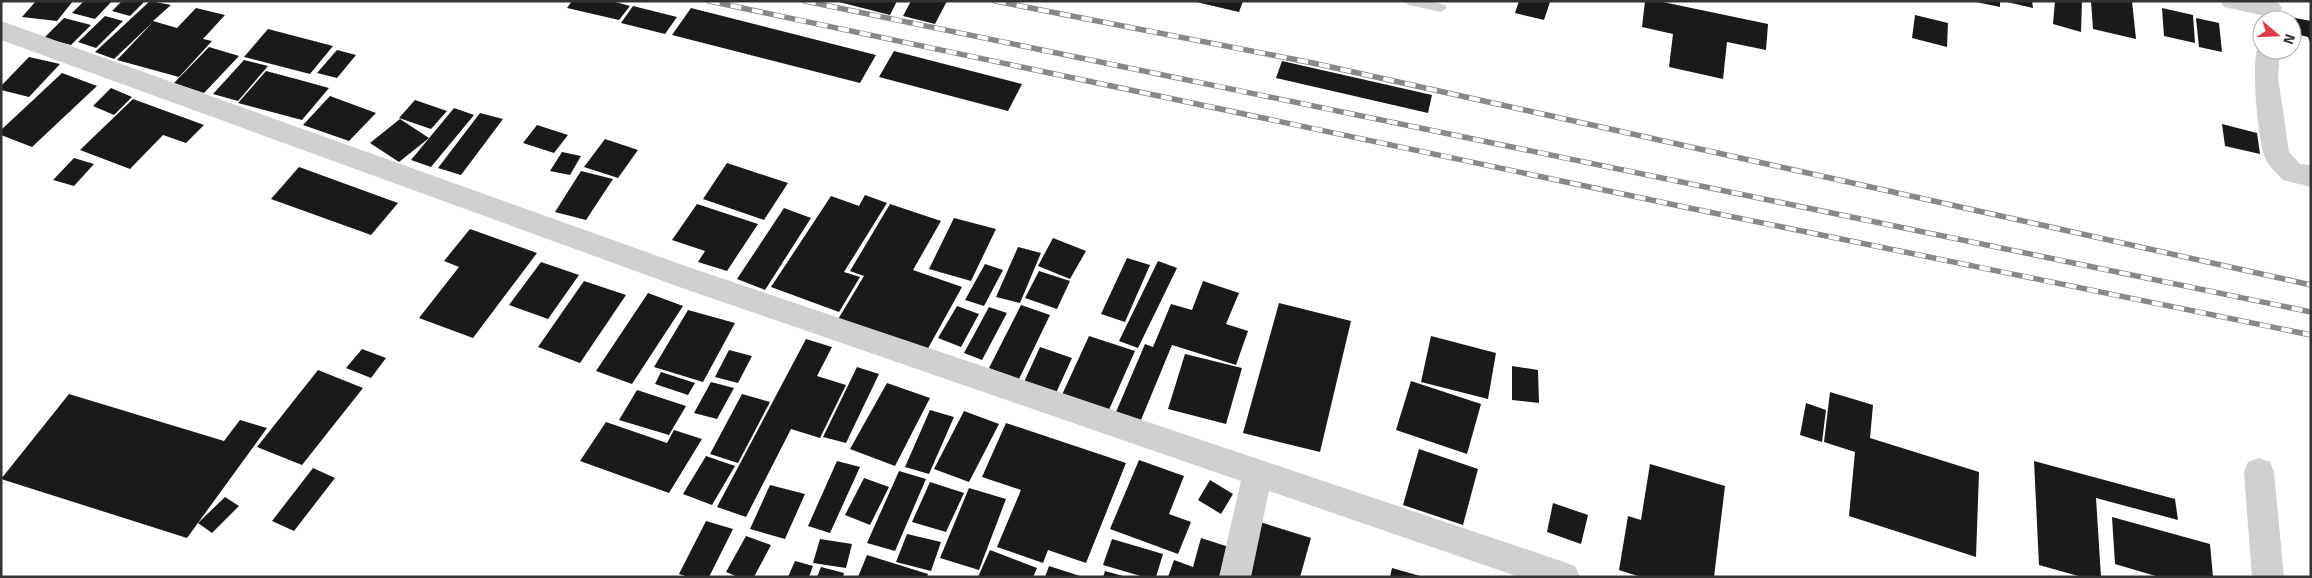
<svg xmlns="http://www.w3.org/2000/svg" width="2312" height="578" font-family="Signika,sans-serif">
	<rect width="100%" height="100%" fill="#fff"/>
	<g fill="#1a1a1a">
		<polygon points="36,1 73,1 57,21 22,17"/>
		<polygon points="84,1 112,1 95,19 72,13"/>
		<polygon points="122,1 145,1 130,16 112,11"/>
		<polygon points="150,1 171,5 153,21 177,28 196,8 225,15 203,39 212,41 179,77 117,60 153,22 114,59 95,52"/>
		<polygon points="572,1 612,1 630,6 619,20 567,8"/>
		<polygon points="835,1 897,1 890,15"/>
		<polygon points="911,1 947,1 935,24 903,16"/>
		<polygon points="1192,1 1243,1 1239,12"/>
		<polygon points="1519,1 1550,2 1544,20 1515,13"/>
		<polygon points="1645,1 1658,1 1768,24 1766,50 1727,42 1723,79 1669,67 1673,34 1642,27"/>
		<polygon points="1976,1 2000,1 2000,7 1976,2"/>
		<polygon points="2007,1 2032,1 2033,8 2007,2"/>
		<polygon points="2055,1 2082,1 2081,32 2053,24"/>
		<polygon points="2091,1 2132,1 2136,39 2093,29"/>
		<polygon points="633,6 677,17 665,34 621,23"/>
		<polygon points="691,8 876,55 860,83 672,35"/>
		<polygon points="2162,8 2193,15 2195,43 2164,36"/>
		<polygon points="1915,15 1948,23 1947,47 1912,38"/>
		<polygon points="105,16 123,21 96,48 78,42"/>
		<polygon points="2290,17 2311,21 2311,45 2308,37 2292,33"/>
		<polygon points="64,18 91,25 71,45 44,38"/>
		<polygon points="2196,18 2219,23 2222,52 2199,47"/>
		<polygon points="268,29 333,46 310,74 244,57"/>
		<polygon points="209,47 239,56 204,93 174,83"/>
		<polygon points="337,50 356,55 337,78 317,73"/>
		<polygon points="894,51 1022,84 1008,111 879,77"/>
		<polygon points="29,57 60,64 29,97 1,90 1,86"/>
		<polygon points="244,60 268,66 238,101 213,94"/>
		<polygon points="1282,61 1432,95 1428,113 1276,78"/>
		<polygon points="266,71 300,80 329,88 302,120 238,103"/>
		<polygon points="62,73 97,86 32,147 1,135 1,130"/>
		<polygon points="111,88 132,97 114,115 93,106"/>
		<polygon points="330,96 376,113 349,141 303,125"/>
		<polygon points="133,99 204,125 186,143 163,135 130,169 80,150"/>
		<polygon points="415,100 447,111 431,129 399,118"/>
		<polygon points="454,108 474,115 431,167 411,160"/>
		<polygon points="480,113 503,119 461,175 438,168"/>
		<polygon points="400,119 429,138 399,162 370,143"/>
		<polygon points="2222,124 2257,133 2260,154 2225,146"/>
		<polygon points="537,125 568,135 554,153 523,143"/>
		<polygon points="605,139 638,150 618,178 584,167"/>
		<polygon points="562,152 581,156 570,175 550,171"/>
		<polygon points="74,158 94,164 74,186 53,180"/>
		<polygon points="727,163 788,183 764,220 703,199"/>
		<polygon points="299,167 398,203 371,235 271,199"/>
		<polygon points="581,171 613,179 586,220 555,212"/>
		<polygon points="865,195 887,203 844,272 860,277 839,312 771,287 831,196 859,206"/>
		<polygon points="697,204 758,224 727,271 698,262 705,251 672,240"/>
		<polygon points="890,204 941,221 913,270 962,287 926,352 837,321 864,276 850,271"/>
		<polygon points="784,208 811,218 765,290 737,279"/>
		<polygon points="954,218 996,229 971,281 929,269"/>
		<polygon points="470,229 537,253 473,338 419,318 459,267 444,261"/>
		<polygon points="1053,238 1086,251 1070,279 1038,266"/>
		<polygon points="1018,247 1041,253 1020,303 996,297"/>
		<polygon points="1127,258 1150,265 1125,322 1101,314"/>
		<polygon points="1158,261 1177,268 1138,348 1119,341"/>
		<polygon points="541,262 579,275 548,319 509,305"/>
		<polygon points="985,264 1003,270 984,306 965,300"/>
		<polygon points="1039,271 1070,281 1057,309 1025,298"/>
		<polygon points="584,281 626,295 580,363 538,347"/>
		<polygon points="1203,281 1239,293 1226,324 1248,331 1236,365 1172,345 1141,420 1116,412 1145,344 1153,347 1171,304 1192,310"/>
		<polygon points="648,293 683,306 632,384 596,371"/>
		<polygon points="1279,303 1351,321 1320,452 1243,433"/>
		<polygon points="1021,305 1050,315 1019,379 989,368"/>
		<polygon points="957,306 979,314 961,347 938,338"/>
		<polygon points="989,307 1007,313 982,360 964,353"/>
		<polygon points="688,310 735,323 703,382 654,367"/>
		<polygon points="1089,336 1135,351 1108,412 1061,397"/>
		<polygon points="1431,336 1496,353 1488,399 1421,382"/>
		<polygon points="806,339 832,347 817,376 846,385 820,438 791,429 746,517 717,507"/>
		<polygon points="1040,347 1072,358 1056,393 1024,382"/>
		<polygon points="362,349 386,358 371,378 346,368"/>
		<polygon points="729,350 752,356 738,383 715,377"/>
		<polygon points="1185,354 1242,368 1226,424 1168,409"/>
		<polygon points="1512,366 1538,370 1539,403 1512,400"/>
		<polygon points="857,367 879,374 846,443 823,437"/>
		<polygon points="318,370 363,388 302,465 257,447"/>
		<polygon points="661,372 695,383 688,395 655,384"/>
		<polygon points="1411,381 1481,404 1467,454 1396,430"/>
		<polygon points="711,382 734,388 717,419 694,413"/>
		<polygon points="887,383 930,398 895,466 850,449"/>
		<polygon points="637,390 686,406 669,435 619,420"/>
		<polygon points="1830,392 1873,405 1870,438 1979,472 1976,557 1849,516 1855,452 1824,442"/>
		<polygon points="69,394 224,441 240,420 267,428 187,538 1,479"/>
		<polygon points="742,394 770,402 738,463 710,454"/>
		<polygon points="1806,403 1826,410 1822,442 1800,435"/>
		<polygon points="930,410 954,417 929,474 905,467"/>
		<polygon points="964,411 999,424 969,482 934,469"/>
		<polygon points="606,422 667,443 674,430 702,439 669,493 580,461"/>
		<polygon points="1006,423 1126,463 1086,563 1048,550 1043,563 997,547 1021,490 982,477"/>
		<polygon points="1419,449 1478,469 1463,525 1403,505"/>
		<polygon points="706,456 735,466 712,505 683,494"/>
		<polygon points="1139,460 1184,476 1169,514 1191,522 1178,554 1110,529"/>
		<polygon points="837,461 860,467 830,533 808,526"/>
		<polygon points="2034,461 2175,499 2178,520 2096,498 2101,577 2082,577 2039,565"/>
		<polygon points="1650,464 1725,486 1714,577 1641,577 1619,570 1628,516 1641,520"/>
		<polygon points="313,468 335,478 294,531 272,521"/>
		<polygon points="899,471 926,479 895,551 867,543"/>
		<polygon points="864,478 889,487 870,525 845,515"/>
		<polygon points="1210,480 1233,494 1221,514 1198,500"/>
		<polygon points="930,482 964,493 946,532 912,522"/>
		<polygon points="770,485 805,494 785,539 750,529"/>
		<polygon points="969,488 1006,499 979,570 940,558"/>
		<polygon points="225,497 239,506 212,533 198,523"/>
		<polygon points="1553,503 1588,515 1581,544 1547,532"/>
		<polygon points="2112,517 2210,544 2213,577 2159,577 2115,564"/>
		<polygon points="706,521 733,529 709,577 689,577 679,574"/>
		<polygon points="1260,522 1311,538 1300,577 1242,577"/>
		<polygon points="907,534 941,542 931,571 896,562"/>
		<polygon points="746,536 771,545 754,577 738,577 726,572"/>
		<polygon points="1201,538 1232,548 1223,577 1168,577 1174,560 1193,567"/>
		<polygon points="820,539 852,544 846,568 813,563"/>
		<polygon points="1112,539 1163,554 1156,577 1144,577 1103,565"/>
		<polygon points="990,550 1037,568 1033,577 978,577"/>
		<polygon points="867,555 928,574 927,577 858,577"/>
		<polygon points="795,561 813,566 809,577 788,577"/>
		<polygon points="1049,566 1080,576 1080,577 1045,577"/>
		<polygon points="821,567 844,573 843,577 817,577"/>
		<polygon points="1392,568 1420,576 1420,577 1390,577"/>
		<polygon points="1105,571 1123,576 1123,577 1103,577"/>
	</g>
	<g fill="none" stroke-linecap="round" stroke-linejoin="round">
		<polygon fill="#d0d0d0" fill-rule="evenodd" points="1403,1 1430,1 1445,5 1447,8 1441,12 1409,5"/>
		<g fill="#d0d0d0" fill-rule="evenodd">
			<polygon points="2220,1 2277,1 2282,8 2278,14 2270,17 2224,7"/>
			<polygon points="1,21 694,269 1564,562 1575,566 1580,577 1519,577 1269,491 1251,577 1219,577 1241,481 682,288 1,40"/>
			<path d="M2259,43H2262V50H2280L2278,77L2289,152L2300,164L2311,165V187L2283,180C2277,173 2267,165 2264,155C2258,136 2250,61 2259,43Z"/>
			<polygon points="2259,458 2270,462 2274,472 2284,577 2252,577 2244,472 2248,462"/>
		</g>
		<g stroke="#888" stroke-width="5.5">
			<g id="rail">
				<polyline points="709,1 1694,209 2311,335"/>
				<polyline points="805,1 2311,312"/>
				<polyline points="995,1 1313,63 2311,285"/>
			</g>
		</g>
		<use href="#rail" stroke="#fff" stroke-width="4" stroke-dasharray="11" stroke-linecap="butt"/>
	</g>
	<rect width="2312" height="578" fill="none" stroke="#333333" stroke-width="5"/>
	<g transform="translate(2277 35) rotate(109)"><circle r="24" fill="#ffffff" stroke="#adadad"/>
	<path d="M0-4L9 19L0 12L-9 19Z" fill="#e63946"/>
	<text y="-8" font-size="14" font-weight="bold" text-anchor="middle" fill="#333333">N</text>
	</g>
</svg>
